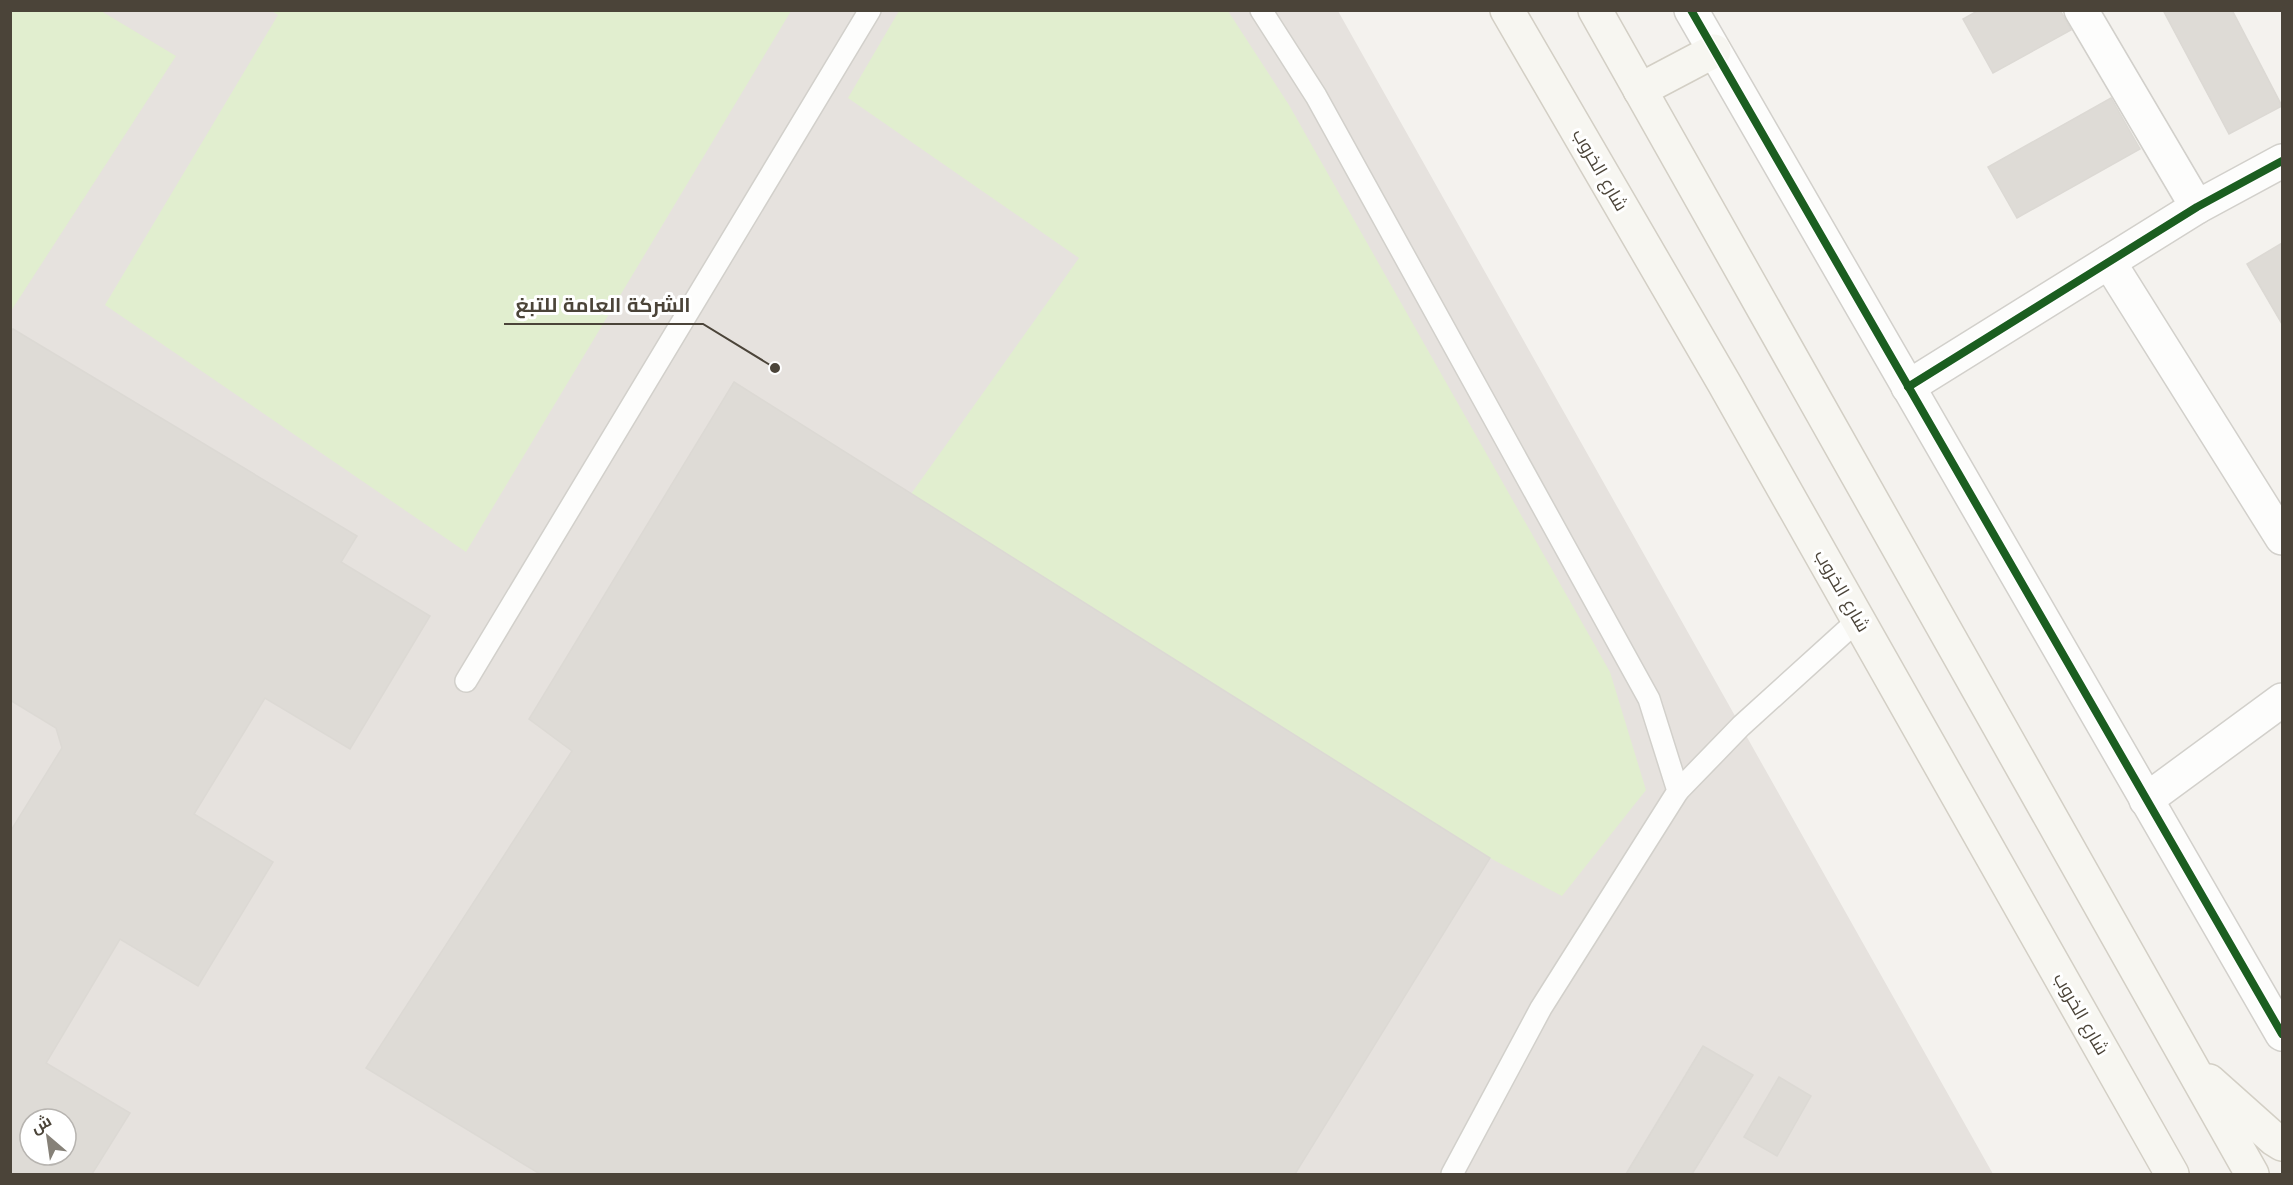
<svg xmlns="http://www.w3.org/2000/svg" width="2293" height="1185" font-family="'Work Sans',Cairo,sans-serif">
	<rect width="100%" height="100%" fill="#f4f2ee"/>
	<path fill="#e6e2de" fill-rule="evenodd" d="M10,11H1338L1993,1174H11ZM30,1119H66V1155H30Z"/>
	<g fill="#e1eecf">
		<polygon points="10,11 101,11 176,56 11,311"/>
		<polygon points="272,11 791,11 466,552 105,305 278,15"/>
		<polygon points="899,11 1228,11 1289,105 1610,672 1646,790 1562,896 1490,858 911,494 1079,258 848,98"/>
	</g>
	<g fill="#dedbd6" stroke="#dcd9d4" stroke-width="1.5" fill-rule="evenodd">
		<polygon points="1979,10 2060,10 2071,30 1993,73 1963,19"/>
		<polygon points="2163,10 2232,10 2282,106 2229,134"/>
		<polygon points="2111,98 2140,149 2017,218 1988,167"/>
		<polygon points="2282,243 2282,324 2247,264"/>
		<path d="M13,329L357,536L341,562L430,616L350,749L265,698L194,814L273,862L198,986L120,939L46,1063L130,1113L92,1174H10V832L62,748L56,728L10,700V332ZM30,1119H66V1155H30Z"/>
		<polygon points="734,382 1490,858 1295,1174 540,1174 366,1068 572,751 529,719"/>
		<polygon points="1703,1046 1753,1075 1692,1174 1626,1174"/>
		<polygon points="1779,1077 1811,1096 1777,1156 1744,1137"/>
	</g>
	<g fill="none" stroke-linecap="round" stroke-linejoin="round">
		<g stroke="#d2d0cb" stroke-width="24">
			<g id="service">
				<polyline points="1261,10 1316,96 1649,699 1678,791 1541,1008 1452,1174"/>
				<polyline points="466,681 870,10"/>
				<polyline points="1678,791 1741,726 1858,620"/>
			</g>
		</g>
		<g stroke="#d2d0cb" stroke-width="36">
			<g id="minor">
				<polyline points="1691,10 2282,1034"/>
				<polyline points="2081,10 2197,207"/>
				<polyline points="2109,262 2282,538"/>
				<polyline points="1908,387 2197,207 2282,161"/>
				<polyline points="2146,800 2282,700"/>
			</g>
		</g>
		<g stroke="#d3cfc5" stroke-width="36">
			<g id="secondary">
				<polyline points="1507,10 1724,383 2172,1174"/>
				<polyline points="1595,10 2252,1174"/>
				<polyline points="1640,90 1714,51"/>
				<polyline points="2209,1081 2274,1139 2282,1144"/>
			</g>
		</g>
		<use href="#service" stroke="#fdfdfc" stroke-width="21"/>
		<use href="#minor" stroke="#fdfdfc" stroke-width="33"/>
		<use href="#secondary" stroke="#f7f6f1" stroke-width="33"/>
		<g stroke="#fff" stroke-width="11">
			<g id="cycleway">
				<polyline points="1691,10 2282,1034"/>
				<polyline points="1908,387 2197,207 2282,161"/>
			</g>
		</g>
		<use href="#cycleway" stroke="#1b5e20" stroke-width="8"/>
	</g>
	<g text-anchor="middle" stroke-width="6" stroke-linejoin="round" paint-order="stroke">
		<g font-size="18" fill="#4b4439" stroke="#fff">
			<text transform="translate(1600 170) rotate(60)" y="6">شارع الخروب</text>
			<text transform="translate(1842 591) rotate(60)" y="6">شارع الخروب</text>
			<text transform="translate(2081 1014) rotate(60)" y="6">شارع الخروب</text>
		</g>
	</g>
	<path fill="none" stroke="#4b4439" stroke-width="2" d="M775 368L703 324H504"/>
	<circle fill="#4b4439" stroke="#fff" stroke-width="2" cx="775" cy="368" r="6"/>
	<g font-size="20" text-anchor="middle" font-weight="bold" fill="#4b4439" stroke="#fff" stroke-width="6" stroke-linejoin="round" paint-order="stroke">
		<text x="603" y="312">الشركة العامة للتبغ</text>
	</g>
	<rect width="2293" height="1185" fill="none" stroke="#4b4439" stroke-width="24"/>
	<g transform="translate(48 1137) rotate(331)"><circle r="28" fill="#ffffff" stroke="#b7b4b0" stroke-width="1.5"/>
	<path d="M0-4.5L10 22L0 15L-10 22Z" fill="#868178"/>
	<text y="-9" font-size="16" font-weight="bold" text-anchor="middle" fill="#4b4439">ش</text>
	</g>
</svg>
